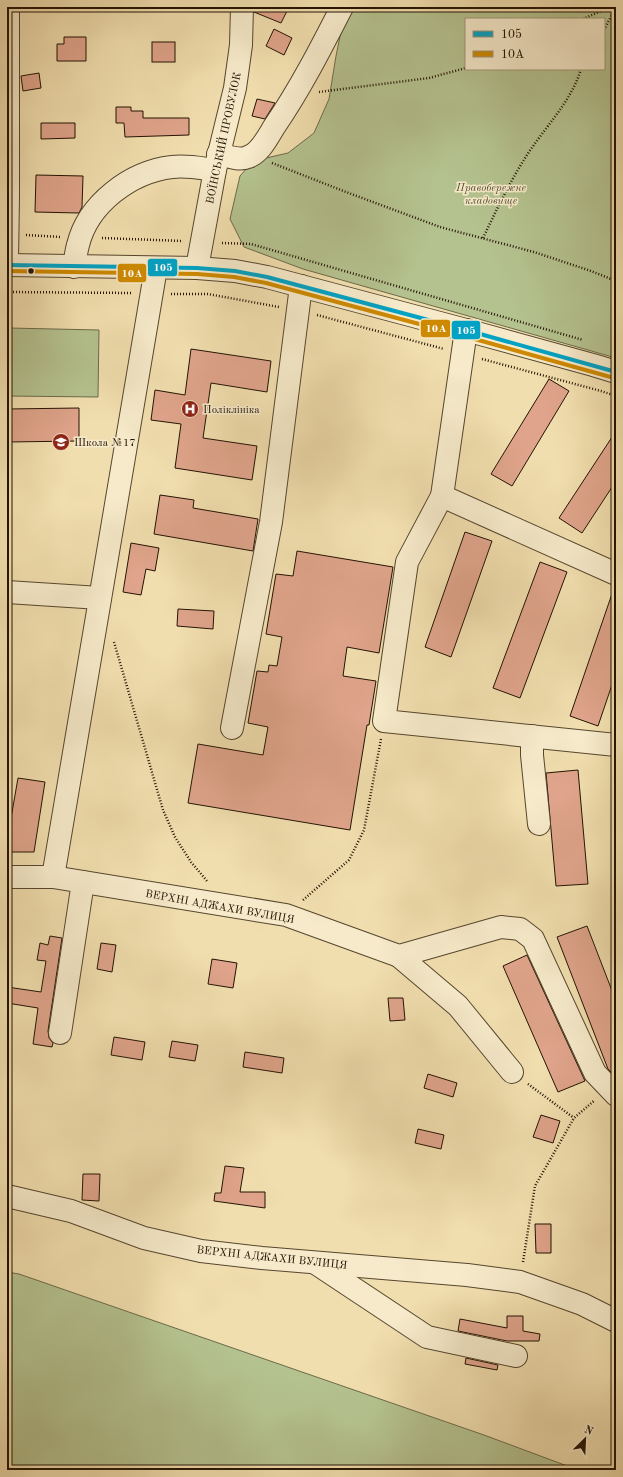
<svg xmlns="http://www.w3.org/2000/svg" width="623" height="1477" font-family="'Old Standard TT',serif">
	<rect width="100%" height="100%" fill="#f1deae"/>
	<filter id="stains"><feTurbulence type="fractalNoise" baseFrequency=".005" numOctaves="4"/><feColorMatrix values="0 0 0 0 .2 0 0 0 0 .09 0 0 0 0 .02 0 0 0 .5 -.17"/></filter>
	<radialGradient id="worn" r=".72"><stop offset=".6" stop-color="#630" stop-opacity="0"/><stop offset="1" stop-color="#630" stop-opacity=".3"/></radialGradient>
	<g fill="#b4c28f" stroke="#6c6a49" fill-rule="evenodd">
		<path d="M346,7H616V358L303,269L244,247L230,219L240,176L253,161L288,153L314,133L329,99L336,56ZM466,19H604V69H466Z"/>
		<polygon points="9,328 99,330 98,397 8,396"/>
		<polygon points="7,1272 19,1274 484,1435 578,1470 7,1470"/>
	</g>
	<g fill="#dfa48b" stroke="#231303">
		<polygon points="254,7 277,7 287,11 281,23 254,12"/>
		<polygon points="274,29 292,38 284,55 266,46"/>
		<polygon points="64,37 86,37 86,61 57,61 57,44 64,44"/>
		<rect x="152" y="42" width="23" height="20"/>
		<polygon points="39,73 41,88 23,91 21,76"/>
		<polygon points="257,99 275,103 265,119 252,116"/>
		<polygon points="116,107 131,107 131,111 143,111 143,118 189,118 189,135 125,137 124,123 116,123"/>
		<polygon points="41,123 75,123 75,138 41,139"/>
		<polygon points="36,175 83,176 82,207 79,213 35,212"/>
		<polygon points="191,349 271,361 267,392 211,383 203,438 257,446 252,480 175,468 181,424 151,420 155,390 185,395"/>
		<polygon points="549,379 569,391 512,486 491,474"/>
		<polygon points="79,408 79,441 7,442 7,409"/>
		<polygon points="616,431 616,481 582,533 559,518"/>
		<polygon points="160,495 194,500 193,508 258,519 253,551 154,534"/>
		<polygon points="465,532 492,541 451,657 425,647"/>
		<polygon points="131,543 159,548 155,571 146,569 141,595 123,592"/>
		<polygon points="297,551 393,567 379,653 347,647 343,676 376,681 369,725 367,725 350,830 188,803 198,744 263,755 268,727 248,723 257,671 268,672 269,665 277,666 282,637 266,634 276,574 293,576"/>
		<polygon points="540,562 567,572 520,698 493,688"/>
		<polygon points="614,588 616,589 616,673 598,726 570,716"/>
		<polygon points="178,609 214,611 213,629 177,626"/>
		<polygon points="578,770 588,884 556,886 546,773"/>
		<polygon points="18,778 45,782 34,852 7,852 7,824 10,824"/>
		<polygon points="587,926 616,1001 616,1077 608,1069 557,937"/>
		<polygon points="50,936 62,938 48,1031 49,1038 53,1043 52,1047 33,1044 38,1008 7,1003 7,987 41,992 46,961 37,960 40,943 48,945"/>
		<polygon points="101,943 116,945 112,972 97,969"/>
		<polygon points="527,955 585,1081 558,1092 503,966"/>
		<polygon points="212,959 237,963 233,988 208,984"/>
		<polygon points="388,998 403,998 405,1020 390,1021"/>
		<polygon points="114,1037 145,1042 142,1060 111,1055"/>
		<polygon points="172,1041 198,1045 195,1061 169,1057"/>
		<polygon points="245,1052 284,1058 282,1073 243,1067"/>
		<polygon points="428,1074 457,1083 453,1097 424,1088"/>
		<polygon points="541,1115 560,1121 553,1143 533,1137"/>
		<polygon points="418,1129 444,1135 441,1149 415,1143"/>
		<polygon points="225,1166 244,1168 240,1192 265,1192 265,1208 214,1201 215,1193 221,1193"/>
		<polygon points="83,1174 100,1174 99,1201 82,1200"/>
		<polygon points="535,1224 551,1224 551,1253 536,1253"/>
		<polygon points="507,1316 523,1316 523,1331 540,1334 539,1341 507,1341 458,1331 460,1319 507,1328"/>
		<polygon points="466,1358 498,1365 497,1370 465,1364"/>
	</g>
	<g fill="none" stroke-linecap="round" stroke-linejoin="round">
		<g stroke="#56462e" stroke-width="24">
			<g id="minor">
				<path d="M218,154C227,156 240,161 248,157C260,153 268,137 274,127C300,89 321,48 342,7"/>
				<polyline points="7,261 8,196 8,7"/>
				<polyline points="7,265 197,268 235,271 267,277 466,330 593,365 616,372"/>
				<path d="M74,267C75,260 76,252 78,245C88,204 130,172 172,167C186,165 200,168 215,170"/>
				<polyline points="197,268 215,170 235,88 241,45 242,7"/>
				<polyline points="466,330 442,496 407,562 384,721 616,745"/>
				<polyline points="442,496 616,574"/>
				<polyline points="7,592 100,598"/>
				<polyline points="232,728 271,522 301,286"/>
				<polyline points="532,736 532,755 539,824"/>
				<polyline points="7,877 53,877 286,915 399,956 501,927 520,929 533,939 595,1073 616,1095"/>
				<polyline points="53,877 156,268"/>
				<polyline points="399,956 458,1006 512,1072"/>
				<polyline points="60,1033 83,882"/>
				<polyline points="7,1196 71,1211 144,1238 201,1251 262,1258 467,1275 520,1282 582,1304 616,1321"/>
				<polyline points="317,1264 427,1337 516,1356"/>
			</g>
		</g>
		<g stroke="#231303" stroke-width="2.5" stroke-dasharray="1 2" stroke-linecap="butt">
			<polyline points="583,19 610,7"/>
			<polyline points="604,30 616,7"/>
			<polyline points="319,92 429,78 466,68"/>
			<polyline points="272,163 346,192 440,227 534,252 591,271 616,281"/>
			<polyline points="26,235 61,237"/>
			<polyline points="102,238 183,241"/>
			<path d="M483,238C497,209 511,179 529,152C547,125 572,100 581,69"/>
			<polyline points="222,243 251,244 583,340"/>
			<polyline points="7,292 132,293"/>
			<polyline points="171,294 208,294 279,307"/>
			<polyline points="317,315 444,349"/>
			<polyline points="482,359 601,391 616,396"/>
			<polyline points="114,642 163,810 175,837 191,862 207,881"/>
			<polyline points="303,900 349,860 364,830 381,739"/>
			<polyline points="528,1084 574,1118"/>
			<polyline points="523,1262 535,1186 574,1118 595,1100"/>
		</g>
		<use href="#minor" stroke="#f6eaca" stroke-width="22"/>
		<g stroke="#f6eaca" stroke-width="7">
			<polyline id="bus-1" points="7,265 197,268 235,271 267,277 466,330 616,372"/>
		</g>
		<g stroke="#f6eaca" stroke-width="7">
			<polyline id="bus-2" points="7,271 197,274 234,277 266,283 464,336 614,378"/>
		</g>
		<use href="#bus-1" stroke="#02a2c4" stroke-width="4"/>
		<use href="#bus-2" stroke="#cd8901" stroke-width="4"/>
	</g>
	<defs>
		<g id="hospital-disc" transform="scale(0.9)"><circle r="9.5" fill="#8f2418" stroke="#f6eaca"/><path d="M-5-5h3v3.5h4V-5h3V5h-3V1.5h-4V5h-3Z" fill="#fff"/></g>
		<g id="school-disc" transform="scale(0.9)"><circle r="9.5" fill="#8f2418" stroke="#f6eaca"/><path d="M0-5L7-2L0 1L-7-2ZM-4 1L0 2.5L4 1V4Q0 6-4 4Z" fill="#fff"/></g>
	</defs>
	<g fill-rule="evenodd">
		<use href="#hospital-disc" x="190" y="409"/>
		<use href="#school-disc" x="61" y="442"/>
	</g>
	<circle fill="#231303" stroke="#f6eaca" stroke-width="1.5" cx="31" cy="271" r="3.5"/>
	<g text-anchor="middle" stroke-width="3" stroke-linejoin="round" paint-order="stroke">
		<g font-size="11" fill="#231303" stroke="#f6eaca">
			<text transform="translate(223 138) rotate(-78)" y="4">ВОЇНСЬКИЙ ПРОВУЛОК</text>
			<text transform="translate(220 906) rotate(10)" y="4">ВЕРХНІ АДЖАХИ ВУЛИЦЯ</text>
			<text transform="translate(272 1257) rotate(6)" y="4">ВЕРХНІ АДЖАХИ ВУЛИЦЯ</text>
		</g>
		<g font-size="11" font-style="italic" fill="#565034" stroke="#f6eaca">
			<text x="491" y="191">Правобережне<tspan x="491" dy="13">кладовище</tspan></text>
		</g>
		<g font-size="11" fill="#231303" stroke="#f6eaca" text-anchor="start">
			<text x="203" y="413">Поліклініка</text>
			<text x="74" y="446">Школа №17</text>
		</g>
	</g>
	<g stroke="#f6eaca" stroke-width="1.5">
		<rect x="147" y="258" width="31" height="19" rx="4" fill="#02a2c4"/>
		<rect x="117" y="263" width="30" height="20" rx="4" fill="#cd8901"/>
		<rect x="420" y="319" width="31" height="19" rx="4" fill="#cd8901"/>
		<rect x="451" y="320" width="30" height="20" rx="4" fill="#02a2c4"/>
	</g>
	<g font-size="11" text-anchor="middle" font-weight="bold" fill="#fff">
		<text x="163" y="271">105</text>
		<text x="132" y="277">10А</text>
		<text x="436" y="332">10А</text>
		<text x="466" y="334">105</text>
	</g>
	<rect width="623" height="1477" fill="none" stroke="#f1deae" stroke-width="24"/>
	<rect x="8" y="8" width="607" height="1461" fill="none" stroke="#231303" stroke-width="2"/>
	<rect x="12" y="12" width="599" height="1453" fill="none" stroke="#231303"/>
	<rect x="465" y="18" width="140" height="52" fill="#f6eaca" stroke="#a2947a"/>
	<rect x="473" y="31" width="20" height="6" fill="#02a2c4" stroke="#a2947a"/>
	<text x="501" y="38" font-size="12" fill="#231303">105</text>
	<rect x="473" y="51" width="20" height="6" fill="#cd8901" stroke="#a2947a"/>
	<text x="501" y="58" font-size="12" fill="#231303">10А</text>
	<g transform="translate(585 1439) rotate(24)" stroke="#f6eaca" stroke-width="3" paint-order="stroke">
	<path d="M0-3L7 15L0 10L-7 15Z" fill="#231303"/>
	<text y="-6" font-size="11" font-weight="bold" text-anchor="middle" fill="#231303">N</text>
	</g>
	<rect width="100%" height="100%" filter="url(#stains)"/>
	<rect width="100%" height="100%" fill="url(#worn)"/>
</svg>
